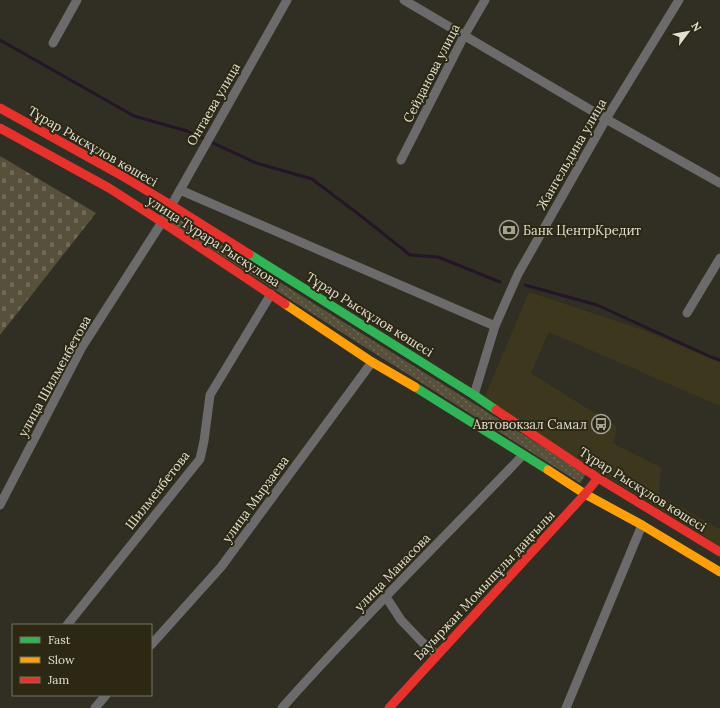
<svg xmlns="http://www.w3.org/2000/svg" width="720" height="708" font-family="Lora,serif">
	<defs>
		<pattern id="green-dots" width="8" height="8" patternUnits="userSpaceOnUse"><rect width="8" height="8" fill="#57513c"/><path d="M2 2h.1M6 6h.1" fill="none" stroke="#6f6a57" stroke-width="1.8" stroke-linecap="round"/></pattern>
		<pattern id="cemetery-stones" width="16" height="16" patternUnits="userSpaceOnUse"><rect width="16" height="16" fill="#57513c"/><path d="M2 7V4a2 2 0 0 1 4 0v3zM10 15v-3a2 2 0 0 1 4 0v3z" fill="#6f6a57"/></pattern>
	</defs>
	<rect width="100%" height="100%" fill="#312e24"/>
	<polygon fill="#3c371d" points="529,292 643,330 720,362 720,406 549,332 531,373 617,427 613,443 661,467 659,495 720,529 720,546 483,401"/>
	<polygon fill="url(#green-dots)" points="176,217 586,474 580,483 352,339 171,223"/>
	<polygon fill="url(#cemetery-stones)" points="0,156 96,213 0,335"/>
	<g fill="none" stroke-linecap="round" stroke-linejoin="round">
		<g stroke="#251627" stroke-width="3">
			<polyline points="0,40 134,116 187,131 256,163 312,179 361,216 410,255 438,257 500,282"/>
			<polyline points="525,285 597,305 711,357 720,360"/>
		</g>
		<g stroke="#6c6a6b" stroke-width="9">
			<polyline points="404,0 606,119 720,183"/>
			<polyline points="53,43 77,0"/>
			<polyline points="401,160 464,36 485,0"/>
			<polyline points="180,190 495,326"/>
			<polyline points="687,313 720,258"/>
			<polyline points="474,395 495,326 518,274 606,119 679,0"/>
			<polyline points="0,505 82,347 162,222 287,0"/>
			<polyline points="386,597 401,620 422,642 437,655"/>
			<polyline points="67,625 200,459 204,441 210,395 271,294"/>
			<polyline points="151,645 221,567 372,362"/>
			<polyline points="95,708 106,695"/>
			<path d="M282,708C359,621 443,539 523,455"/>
			<polyline points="566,708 642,525"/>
		</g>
		<g stroke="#30b455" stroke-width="9">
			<polyline points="249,254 474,395 496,410"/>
			<polyline points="415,387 548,470"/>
		</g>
		<g stroke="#ff9f0a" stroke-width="9">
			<polyline points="285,304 372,362 415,387"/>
			<polyline points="548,470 585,494 642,525 720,572"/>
		</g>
		<g stroke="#e5322d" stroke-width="9">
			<polyline points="0,108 117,173 171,205 249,254"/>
			<polyline points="0,128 109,188 162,222 285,304"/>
			<polyline points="496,410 598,478 720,552"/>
			<polyline points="389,708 585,494 598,478"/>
		</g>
	</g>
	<defs>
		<g id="bank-ring" transform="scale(1)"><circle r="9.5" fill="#2d2814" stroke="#a4a296" stroke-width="1.5"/><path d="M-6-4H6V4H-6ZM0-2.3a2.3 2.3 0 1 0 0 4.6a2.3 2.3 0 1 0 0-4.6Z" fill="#a4a296"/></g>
		<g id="bus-ring" transform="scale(1)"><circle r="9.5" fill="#2d2814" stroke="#a4a296" stroke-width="1.5"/><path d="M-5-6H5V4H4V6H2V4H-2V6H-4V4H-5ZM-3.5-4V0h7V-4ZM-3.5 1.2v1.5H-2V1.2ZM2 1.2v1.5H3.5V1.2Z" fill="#a4a296"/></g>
	</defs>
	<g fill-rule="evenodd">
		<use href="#bank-ring" x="509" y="230"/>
		<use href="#bus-ring" x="601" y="424"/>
	</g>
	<g text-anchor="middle" stroke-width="4" stroke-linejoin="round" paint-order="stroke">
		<g font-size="13" fill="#e2e0d3" stroke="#2d2814">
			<text transform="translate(431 73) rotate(-63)" y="5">Сейданова улица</text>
			<text transform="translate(213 104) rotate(-60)" y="5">Онтаева улица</text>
			<text transform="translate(93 146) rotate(30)" y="5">Тұрар Рыскұлов көшесі</text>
			<text transform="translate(571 154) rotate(-60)" y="5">Жангельдина улица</text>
			<text transform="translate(214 241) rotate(33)" y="5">улица Турара Рыскулова</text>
			<text transform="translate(370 314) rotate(32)" y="5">Тұрар Рыскұлов көшесі</text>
			<text transform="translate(54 376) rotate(-61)" y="5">улица Шилменбетова</text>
			<text transform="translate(643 489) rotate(32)" y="5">Тұрар Рыскұлов көшесі</text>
			<text transform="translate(157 490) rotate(-52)" y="5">Шилменбетова</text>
			<text transform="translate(255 499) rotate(-54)" y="5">улица Мырзаева</text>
			<text transform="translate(392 572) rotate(-46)" y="5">улица Манасова</text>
			<text transform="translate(484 585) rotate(-47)" y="5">Бауыржан Момышұлы даңғылы</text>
		</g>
		<g font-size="13" fill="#e2e0d3" stroke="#2d2814" text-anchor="start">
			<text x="523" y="235">Банк ЦентрКредит</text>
			<text x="587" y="429" text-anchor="end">Автовокзал Самал</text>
		</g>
	</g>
	<rect x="12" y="624" width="140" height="72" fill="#2d2814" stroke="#757260"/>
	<rect x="20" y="637" width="20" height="6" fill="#30b455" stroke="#757260"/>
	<text x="48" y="644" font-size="12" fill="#e2e0d3">Fast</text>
	<rect x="20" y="657" width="20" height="6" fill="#ff9f0a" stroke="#757260"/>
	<text x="48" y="664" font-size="12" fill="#e2e0d3">Slow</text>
	<rect x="20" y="677" width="20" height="6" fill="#e5322d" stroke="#757260"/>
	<text x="48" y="684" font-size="12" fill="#e2e0d3">Jam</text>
	<g transform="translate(688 32) rotate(58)" stroke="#2d2814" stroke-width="3" paint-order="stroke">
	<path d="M0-3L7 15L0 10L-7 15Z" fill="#e2e0d3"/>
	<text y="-6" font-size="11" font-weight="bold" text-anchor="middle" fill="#e2e0d3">N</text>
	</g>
</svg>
